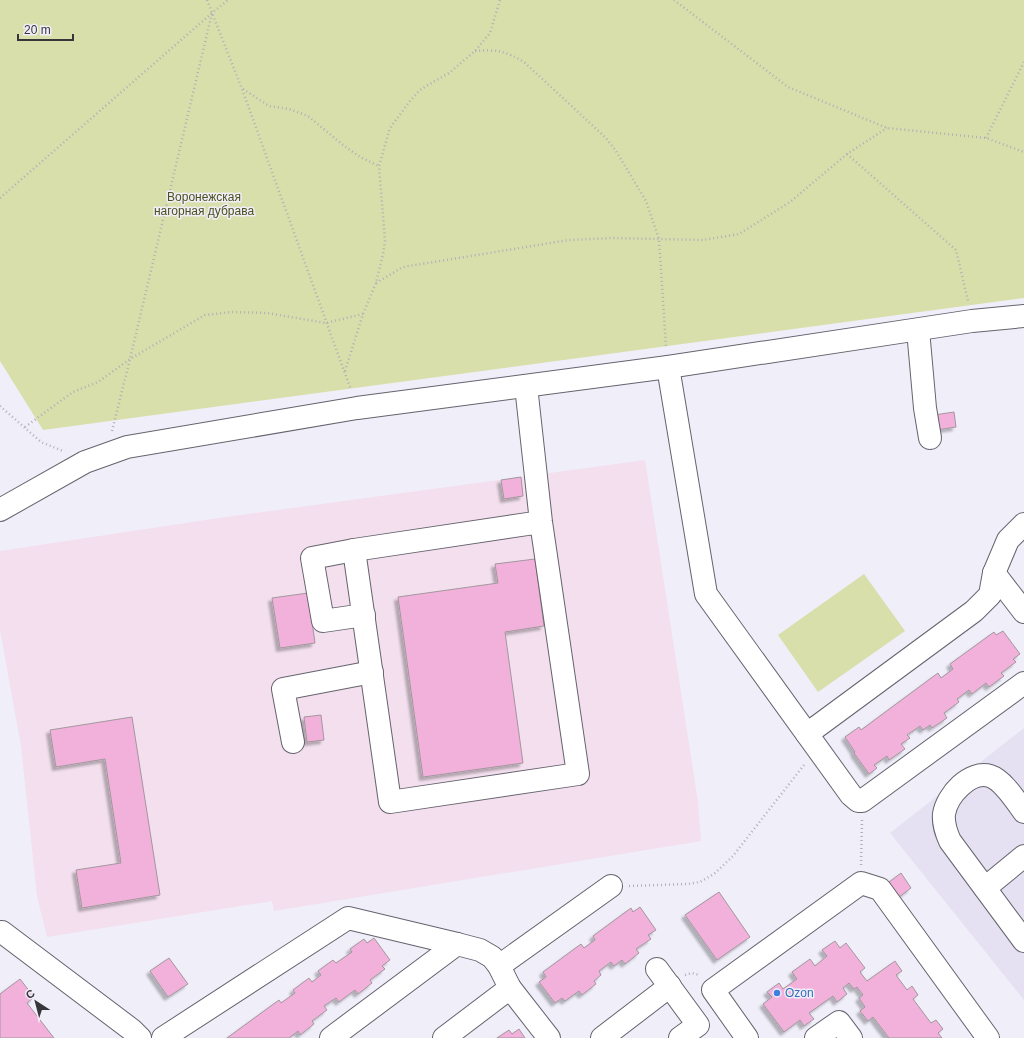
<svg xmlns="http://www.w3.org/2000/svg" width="1024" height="1038" font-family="Helvetica,sans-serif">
	<defs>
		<filter id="shadow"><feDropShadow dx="-3.5" dy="3.5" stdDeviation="1" flood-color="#0004"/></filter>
	</defs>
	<rect width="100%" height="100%" fill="#f0eef9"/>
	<polygon fill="#e5e1f3" points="1024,728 1024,1000 890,833"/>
	<polygon fill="#f3dfee" points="645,460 698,802 701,841 274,911 272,901 47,937 37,896 21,746 0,630 0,551 219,518"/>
	<g fill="#d8dfaa">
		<polygon points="0,0 1024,0 1024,298 43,430 0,361"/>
		<polygon points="864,574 905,631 818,692 778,635"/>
	</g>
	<g fill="#f2b1db" stroke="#a2979d" filter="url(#shadow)">
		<polygon points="954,412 956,427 936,430 934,415"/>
		<polygon points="521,477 523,496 504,499 501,480"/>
		<polygon points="535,559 544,626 505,632 523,763 423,777 398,597 498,583 495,564"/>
		<polygon points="308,593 315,643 280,648 272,598"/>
		<polygon points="1003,631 1020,654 1013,659 1016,662 1001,673 1004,676 989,687 986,683 972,694 969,690 957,699 959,702 944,713 947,718 932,728 930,725 923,730 920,726 907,735 910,738 901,744 905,749 889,760 887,756 874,765 877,768 869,774 854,753 855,752 845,737 859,727 861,730 938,673 941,678 953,669 950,664 994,632 996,635"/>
		<polygon points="321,715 324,740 307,742 304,717"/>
		<polygon points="132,717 160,895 82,908 76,870 121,863 105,759 56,767 50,730"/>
		<polygon points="901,873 911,888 891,903 880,889"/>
		<polygon points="719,892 750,937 717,960 685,915"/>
		<polygon points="640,907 656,930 648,935 651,939 636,949 639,953 625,964 622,960 614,966 611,962 599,971 601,975 594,981 596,984 582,995 579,991 565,1001 562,998 555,1003 539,982 546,977 543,972 581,944 584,948 595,940 593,936 631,908 633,912"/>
		<polygon points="374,938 390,960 382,966 385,969 370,980 372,983 358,994 355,990 339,1002 336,998 324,1006 327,1010 312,1021 314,1024 300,1035 298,1031 289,1038 227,1038 279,1000 281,1003 295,993 293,990 309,978 312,982 321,975 318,971 333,960 336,963 352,952 350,949 364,939 367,943"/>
		<polygon points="835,941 840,948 846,943 865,968 860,972 867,981 895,961 902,971 896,975 907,990 912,986 918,995 913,999 931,1023 936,1020 943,1029 938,1033 942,1038 889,1038 873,1017 868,1021 860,1011 865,1007 859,998 863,995 857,987 854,989 849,983 843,988 847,994 837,1002 833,996 809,1013 814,1019 804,1026 800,1020 784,1032 763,1004 772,997 767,992 779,983 783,989 797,979 792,972 810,959 815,966 827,956 822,950"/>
		<polygon points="169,958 188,984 168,997 150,971"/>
		<polygon points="20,979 34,997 27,1003 54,1038 0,1038 0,994"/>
		<polygon points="519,1029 525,1038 497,1038 509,1030 512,1034"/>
	</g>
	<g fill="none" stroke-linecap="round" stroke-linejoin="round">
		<g stroke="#65636d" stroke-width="24">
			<g id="minor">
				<polyline points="918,330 925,408 930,438"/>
				<polyline points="668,367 706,594 851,795 858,801 862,801 1024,683"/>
				<polyline points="526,386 541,522 578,774 390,802 354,550 541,522"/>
				<polyline points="0,510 85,462 127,447 357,408 668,367 972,321 1024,316"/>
				<polyline points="354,550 312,558 323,621 364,615"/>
				<polyline points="994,573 1024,612"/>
				<polyline points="807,734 974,611 990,595 994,573 1008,540 1024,524"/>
				<polyline points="293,742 283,689 372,672"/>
				<path d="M1024,812C1016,801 1003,780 990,776C970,770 947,795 944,814C943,824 946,832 950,841L1024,941"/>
				<polyline points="985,888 1024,856"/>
				<polyline points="0,932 2,932 132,1030 140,1038"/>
				<polyline points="499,966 611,886"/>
				<polyline points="657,969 698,1025 680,1038"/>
				<polyline points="163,1038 348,918 457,944"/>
				<polyline points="331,1038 457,944 480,950 492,957 499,966 510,988 549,1038"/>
				<polyline points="444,1038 510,988"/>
				<polyline points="602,1038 670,986"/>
				<polyline points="747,1038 713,990 861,883 880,889 988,1038"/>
				<polyline points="816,1038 839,1022 851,1038"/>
			</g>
		</g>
		<g stroke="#b1afb8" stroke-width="2.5" stroke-dasharray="1 3" stroke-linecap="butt">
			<polyline points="207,0 242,89 351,390"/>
			<polyline points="674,0 788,87 887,128 986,138 1024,152"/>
			<path d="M475,51C497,49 505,51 524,62L606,138L616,151L646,201L659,239L666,347"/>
			<polyline points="243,89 269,106 289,109 308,116 343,145 360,157 379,166"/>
			<polyline points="986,138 1024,62"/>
			<polyline points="847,154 956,250 968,301"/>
			<polyline points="0,198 212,13 228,0"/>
			<polyline points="376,283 403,267 569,240 612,238 703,240 739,234 790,202 847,154 887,128"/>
			<polyline points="345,371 363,314 376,283 383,254 385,241 379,166 390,128 410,101 420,90 428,85 449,73 475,51 490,33 500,0"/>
			<polyline points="0,406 41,442 63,451"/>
			<polyline points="25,427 73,392 98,382 130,359 205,315 232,312 267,313 326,323 363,314"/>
			<polyline points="112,431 130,359 212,13"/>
			<polyline points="861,865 862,820"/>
			<polyline points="629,886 688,884 700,882 714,874 733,856 804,765"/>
			<polyline points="685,975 692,973 699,975"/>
		</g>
		<use href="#minor" stroke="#fff" stroke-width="22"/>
	</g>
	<circle fill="#3f7fe0" stroke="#f0eef9" stroke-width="1.5" cx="777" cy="993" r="4"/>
	<g text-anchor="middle" stroke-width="3" stroke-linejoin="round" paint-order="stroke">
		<g font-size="12" fill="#4c511c" stroke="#f0eef9">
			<text x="204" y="201">Воронежская<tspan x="204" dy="14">нагорная дубрава</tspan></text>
		</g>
		<g font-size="12" fill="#366cbe" stroke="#f0eef9" text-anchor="start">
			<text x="785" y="997">Ozon</text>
		</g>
	</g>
	<g transform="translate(36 1002) rotate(324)" stroke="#f0eef9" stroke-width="3" paint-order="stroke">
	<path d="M0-3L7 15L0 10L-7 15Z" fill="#37363a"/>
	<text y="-6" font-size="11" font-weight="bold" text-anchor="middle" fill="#37363a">С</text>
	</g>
	<path d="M18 34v6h55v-6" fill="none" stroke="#37363a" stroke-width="2"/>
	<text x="24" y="34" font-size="12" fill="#37363a" stroke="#f0eef9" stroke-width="3" paint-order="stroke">20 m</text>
</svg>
